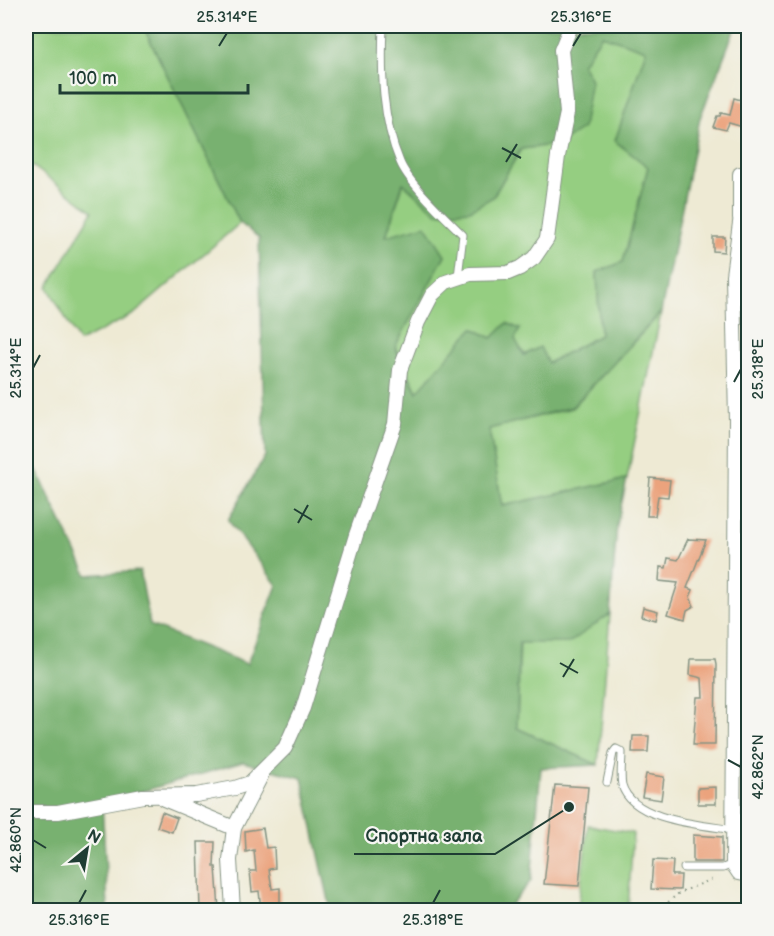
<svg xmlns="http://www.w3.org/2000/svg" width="774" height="936" font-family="'Balsamiq Sans',sans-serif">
	<rect width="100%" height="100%" fill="#f6f6f2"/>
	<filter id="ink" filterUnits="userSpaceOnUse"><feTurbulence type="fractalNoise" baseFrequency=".0167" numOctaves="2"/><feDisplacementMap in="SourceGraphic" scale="12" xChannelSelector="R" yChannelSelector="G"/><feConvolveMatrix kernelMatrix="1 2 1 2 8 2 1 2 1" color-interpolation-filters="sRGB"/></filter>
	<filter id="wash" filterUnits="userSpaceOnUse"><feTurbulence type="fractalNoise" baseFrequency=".008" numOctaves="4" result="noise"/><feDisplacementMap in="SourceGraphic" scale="24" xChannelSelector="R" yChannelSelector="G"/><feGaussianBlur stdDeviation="1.35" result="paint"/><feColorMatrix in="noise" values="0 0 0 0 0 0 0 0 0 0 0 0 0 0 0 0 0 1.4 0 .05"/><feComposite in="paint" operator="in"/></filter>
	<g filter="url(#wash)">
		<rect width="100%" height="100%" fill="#eeead4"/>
		<g fill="#95ce81" stroke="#5a865a" stroke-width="1.5">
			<polygon points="29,26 143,26 240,223 134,314 79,342 48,287 93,211 26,161 26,46"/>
			<polygon points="602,34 646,50 615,141 648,167 623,262 597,272 600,335 548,363 525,355 514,339 520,329 492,338 418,393 395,347 445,255 386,236 404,182 437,213 493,197 521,149 559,144 582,64"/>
			<polygon points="661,313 627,479 502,506 489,429 572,408"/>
			<polygon points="610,614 598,765 517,728 520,642 569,642"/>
			<polygon points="588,825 633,833 628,910 578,908"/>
		</g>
		<path fill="#78b16f" stroke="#4c7752" stroke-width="1.5" fill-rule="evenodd" d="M143,26H736L700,118L661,312L572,407L489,429L502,506L627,479L617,525L610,614L569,643H519L517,728L598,765L541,768L531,881L506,910H331L302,778L243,762L102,803L108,907L99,910H26V456L29,454L87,575L140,571L150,625L247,664L277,585L228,520L265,456L259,238L240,223ZM602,35L646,50L615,141L648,167L623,262L597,272L600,335L548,363L540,347L524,355L515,339L520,329L507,323L492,338L473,328L417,392L395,347L445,255L426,225L386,236L403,183L437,213L470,210L493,197L521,149L559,144L583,128L591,80L582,64Z"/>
		<g id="blocks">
			<g fill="#eba37d">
				<polygon points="734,98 748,102 748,119 745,118 743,127 729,123 726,130 713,127 717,116 720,116 721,113 730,115"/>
				<polygon points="713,237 725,237 724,252 713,251"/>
				<polygon points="650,478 670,480 668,497 658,496 655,516 647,516"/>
				<polygon points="688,539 706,540 687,588 693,590 690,597 694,606 687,610 685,619 668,614 678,583 659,581 660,567 666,568 668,558 678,560"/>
				<polygon points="643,607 658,611 656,620 641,616"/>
				<polygon points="691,659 715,659 716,664 715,745 693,745 697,697 703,697 702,678 690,675"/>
				<polygon points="633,736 649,736 648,752 632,752"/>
				<polygon points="646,774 664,777 661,800 642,797"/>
				<polygon points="555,785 588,787 579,886 544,884"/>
				<polygon points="716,787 716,804 698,804 698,788"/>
				<polygon points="162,812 177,818 172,832 157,827"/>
				<polygon points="263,828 266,848 274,847 275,868 269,869 272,889 280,888 280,909 261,910 259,891 252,892 250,871 256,871 254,850 246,852 245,831"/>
				<polygon points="693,835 722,837 722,862 693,862"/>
				<polygon points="198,842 215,842 214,867 216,867 219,910 200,910"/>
				<polygon points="653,860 673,861 672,875 681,875 680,890 651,889"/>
			</g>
		</g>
	</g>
	<g filter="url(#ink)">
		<use href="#blocks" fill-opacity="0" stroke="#869484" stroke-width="1.5"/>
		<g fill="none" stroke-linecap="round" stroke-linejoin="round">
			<g stroke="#869484" stroke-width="9">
				<g id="lane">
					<path d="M383,26C381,72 382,119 400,162C409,184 446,218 463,235L458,277"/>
					<path d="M607,782L613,753L616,749L622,752C622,762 620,776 622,785C632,821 704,825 734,830"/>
					<polyline points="684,868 723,868 733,864"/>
				</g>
			</g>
			<g stroke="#869484" stroke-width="16">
				<g id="street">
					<polyline points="748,203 740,223 733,275 736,421 733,864 739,873 748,875"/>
					<polyline points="740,218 740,174"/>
					<polyline points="164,799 234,828"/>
					<polyline points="26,812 58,812 143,796 196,795 235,788 250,783 285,748 303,708 356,535 395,424 400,370 418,322 432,295 446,282 470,274 508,273 520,268 534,258 547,239 558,156 567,113 561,50 571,26"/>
					<polyline points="233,910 230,860 234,828 261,776"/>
				</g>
			</g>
			<polyline stroke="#869484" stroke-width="2" stroke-dasharray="1.5 4.5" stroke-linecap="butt" points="659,910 679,893 715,878"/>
			<use href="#lane" stroke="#fff" stroke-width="7"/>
			<use href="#street" stroke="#fff" stroke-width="14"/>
		</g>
	</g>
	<path fill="none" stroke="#1f3d34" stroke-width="2" d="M219,46L227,33M573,46L581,33M502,148L521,158M506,162L517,144M33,368L40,355M734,382L741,369M294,509L312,520M298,523L308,505M560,663L578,673M563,677L574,659M728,760L741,767M33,840L46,848M79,903L86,890M433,903L440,890"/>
	<path fill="none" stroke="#1f3d34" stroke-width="2" d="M569 807L495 854H354"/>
	<circle fill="#1f3d34" stroke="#f6f6f2" stroke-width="2" cx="569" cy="807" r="6"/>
	<g font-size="18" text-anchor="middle" font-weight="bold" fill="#1f3d34" stroke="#f6f6f2" stroke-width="4.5" stroke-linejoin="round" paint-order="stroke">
		<text x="424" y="842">Спортна зала</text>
	</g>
	<rect width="774" height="936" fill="none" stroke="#f6f6f2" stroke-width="66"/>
	<g transform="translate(87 849) rotate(30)" stroke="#f6f6f2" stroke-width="4.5" paint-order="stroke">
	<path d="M0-4.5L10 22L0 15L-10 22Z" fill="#1f3d34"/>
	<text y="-9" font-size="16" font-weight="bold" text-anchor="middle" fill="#1f3d34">N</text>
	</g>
	<path d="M60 84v9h188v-9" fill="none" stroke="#1f3d34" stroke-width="3"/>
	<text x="69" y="84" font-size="18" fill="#1f3d34" stroke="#f6f6f2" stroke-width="4.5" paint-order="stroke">100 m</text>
	<rect x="33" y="33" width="708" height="870" fill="none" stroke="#1f3d34" stroke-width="2"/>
	<g font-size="15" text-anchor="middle" fill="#1f3d34">
		<text x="227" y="22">25.314°E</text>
		<text x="581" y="22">25.316°E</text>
		<text transform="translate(16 368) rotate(-90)" y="5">25.314°E</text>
		<text transform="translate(758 369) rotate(-90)" y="5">25.318°E</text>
		<text transform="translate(758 767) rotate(-90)" y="5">42.862°N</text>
		<text transform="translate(16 840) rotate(-90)" y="5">42.860°N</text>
		<text x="79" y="925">25.316°E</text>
		<text x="433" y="925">25.318°E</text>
	</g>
</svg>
